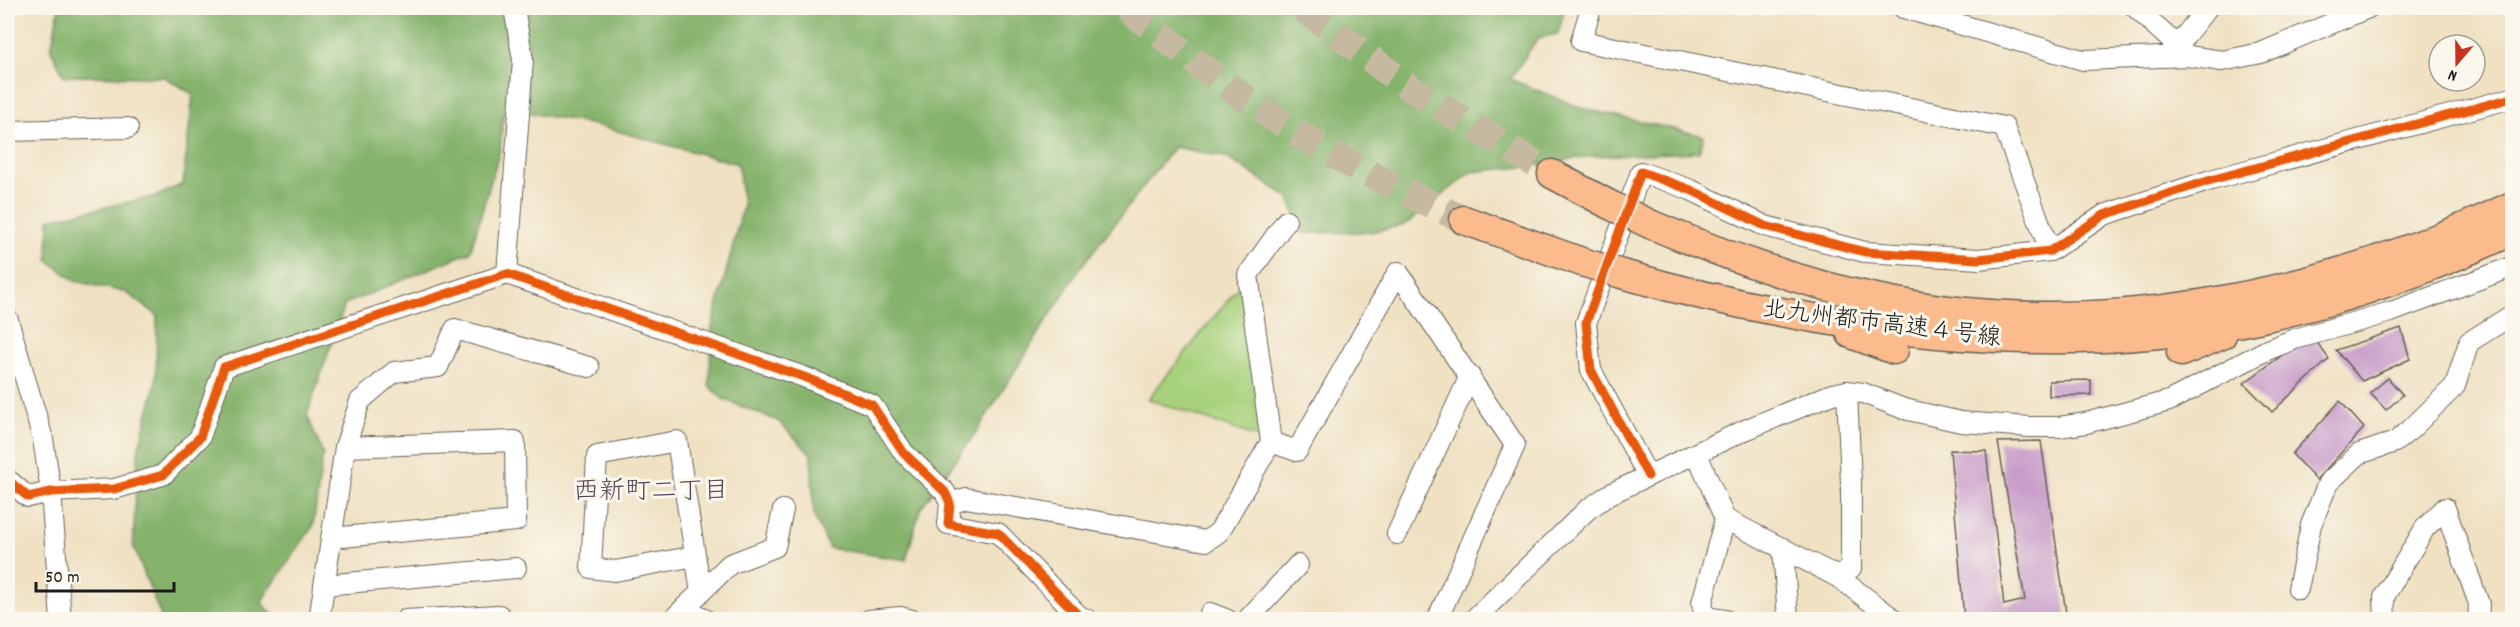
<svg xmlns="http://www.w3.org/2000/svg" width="2520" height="627" font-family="Dekko,'Klee One',sans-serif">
	<rect width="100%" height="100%" fill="#fbf7ec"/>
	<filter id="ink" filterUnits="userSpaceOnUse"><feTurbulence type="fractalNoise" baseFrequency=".0167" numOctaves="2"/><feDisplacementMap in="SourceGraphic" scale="12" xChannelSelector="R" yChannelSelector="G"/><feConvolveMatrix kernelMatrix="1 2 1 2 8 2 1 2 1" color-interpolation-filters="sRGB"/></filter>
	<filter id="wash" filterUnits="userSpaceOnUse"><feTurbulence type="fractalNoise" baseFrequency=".008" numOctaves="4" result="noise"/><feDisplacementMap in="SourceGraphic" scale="24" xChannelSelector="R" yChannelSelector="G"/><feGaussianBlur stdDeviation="1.35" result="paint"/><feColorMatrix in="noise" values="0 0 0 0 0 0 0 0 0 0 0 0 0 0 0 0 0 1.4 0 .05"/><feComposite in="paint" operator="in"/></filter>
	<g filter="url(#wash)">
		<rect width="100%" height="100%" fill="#efe1c2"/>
		<polygon fill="#a7d17c" stroke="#62764c" stroke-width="1.5" points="1248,275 1271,442 1148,399"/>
		<polygon fill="#85b36c" stroke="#506844" stroke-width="1.5" points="59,8 1565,8 1558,34 1538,38 1510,79 1581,108 1704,136 1699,152 1592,156 1523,167 1471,172 1405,225 1370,232 1304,233 1288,197 1226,157 1174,147 1080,268 977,431 920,509 906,560 829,548 814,516 811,454 778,421 723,399 709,386 712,327 743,206 738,164 595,125 504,108 500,150 470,252 345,304 307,415 323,454 313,526 261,602 277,619 162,619 133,545 138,451 156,383 157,315 125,292 75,281 48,260 49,219 157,196 183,184 193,94 164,77 64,76 51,50"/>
		<g id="blocks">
			<g fill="#c79cc9">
				<polygon points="2401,328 2410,359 2362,381 2336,350"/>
				<polygon points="2311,334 2329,359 2272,412 2244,383"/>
				<polygon points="2388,378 2403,395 2386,410 2370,393"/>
				<polygon points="2091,380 2091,395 2049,396 2049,381"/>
				<polygon points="2340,401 2364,428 2316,480 2292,454"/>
				<polygon points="2041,441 2067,620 1964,620 1950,450 1986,451 2004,605 2025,600 1998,442"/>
			</g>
		</g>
	</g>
	<g filter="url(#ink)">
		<use href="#blocks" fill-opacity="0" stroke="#666156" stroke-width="1.5"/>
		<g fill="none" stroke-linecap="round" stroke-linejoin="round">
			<g stroke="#c5baa1" stroke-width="28" stroke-dasharray="28 14" stroke-linecap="butt">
				<path d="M1127,8C1181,51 1235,94 1293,130C1348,165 1405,192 1464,220"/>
				<polyline points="1303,8 1407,86 1552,174"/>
			</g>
			<g stroke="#666156" stroke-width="22">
				<g id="minor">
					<polyline points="1591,8 1581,41 2004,127 2050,251"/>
					<polyline points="1903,8 2083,60 2188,56 2222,61 2261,53 2368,8"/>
					<polyline points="2136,8 2188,56"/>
					<polyline points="2177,46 2207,8"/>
					<polyline points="8,131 128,128"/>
					<polyline points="507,274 523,60 514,8"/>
					<polyline points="8,320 43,439 51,492 61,620"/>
					<polyline points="1271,442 1297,451 1398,272 1515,445 1437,620"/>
					<polyline points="1697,454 1725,519 1838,577 1851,568 1851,483 1847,391"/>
					<polyline points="1648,476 1591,370 1586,323 1641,172 1691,190 1765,226 1865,252 1979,259 2050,251 2104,215 2211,180 2512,98"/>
					<polyline points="8,480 28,497 51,492 114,489 163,475 200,437 224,367 507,274 804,377 872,405 904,453 945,492 950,503 948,524 998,533 1079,616 1088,620"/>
					<polyline points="950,503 966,498 1206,541 1219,532 1271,442 1248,275 1286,221"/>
					<polyline points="1397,534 1470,376"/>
					<polyline points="331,538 516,521 515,441 345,447"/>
					<polyline points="1783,548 1788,620"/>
					<polyline points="695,556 615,571 591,568 597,456 677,441 701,592"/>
					<polyline points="1838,577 1895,620"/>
					<polyline points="324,585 516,568"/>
					<polyline points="2298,589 2311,525 2328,483 2359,454 2395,442 2410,430 2455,386 2469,342 2512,315"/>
					<polyline points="685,607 706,620"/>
					<polyline points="1210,613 1228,620"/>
					<polyline points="319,620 345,447 360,401 394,372 438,367 455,329 589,367"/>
					<polyline points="405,620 499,615"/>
					<polyline points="672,620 730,564 775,547 783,510"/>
					<polyline points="869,620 900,617 912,620"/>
					<polyline points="1247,620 1298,565"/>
					<polyline points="1473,620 1587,510 1610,494 1745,430 1832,394 1847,391 1863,393 1904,409 1961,422 2030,427 2059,427 2086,423 2169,401 2267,350 2295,339 2391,312 2512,267"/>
					<polyline points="1725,620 1705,617 1702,603 1725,519"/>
					<polyline points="2385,620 2384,597 2425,528 2445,508 2479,604 2478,620"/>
				</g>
			</g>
			<g stroke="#666156" stroke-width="31">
				<g id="highway">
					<polyline points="1552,174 1610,205"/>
					<polyline points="1464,220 1582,262"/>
					<path d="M1652,225C1725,255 1798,282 1876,298C2093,344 2314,298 2512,206"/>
					<path d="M1622,274C1821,331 2052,362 2257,319C2344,301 2432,269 2512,231"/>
					<polyline points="1851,334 1894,350"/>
					<polyline points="2181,352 2222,335"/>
				</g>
			</g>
			<use href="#minor" stroke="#fff" stroke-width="20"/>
			<use href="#highway" stroke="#fbbb8d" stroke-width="28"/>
			<g stroke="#666156" stroke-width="31" stroke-linecap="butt">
				<g id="highway-bridge">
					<polyline points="1610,205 1652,225"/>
					<polyline points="1582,262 1622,274"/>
				</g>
			</g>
			<use href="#highway-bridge" stroke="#fbbb8d" stroke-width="28"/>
			<g stroke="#fbf7ec" stroke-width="13">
				<g id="cycleway">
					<polyline points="1648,476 1591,370 1586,323 1641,172 1691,190 1765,226 1865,252 1979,259 2050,251 2104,215 2211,180 2512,98"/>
					<polyline points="8,480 28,497 51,492 114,489 163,475 200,437 224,367 507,274 804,377 872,405 904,453 945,492 950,503 948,524 998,533 1079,616 1088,620"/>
				</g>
			</g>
			<use href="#cycleway" stroke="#e8590c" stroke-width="9"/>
		</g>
	</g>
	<g text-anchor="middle" stroke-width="6" stroke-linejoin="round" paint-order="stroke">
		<g font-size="24" fill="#1c1c1c" stroke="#fbf7ec">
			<text transform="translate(1882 322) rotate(7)" y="8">北九州都市高速４号線</text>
		</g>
		<g font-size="26" fill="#584959" stroke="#fbf7ec">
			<text x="651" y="498">西新町二丁目</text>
		</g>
	</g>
	<rect width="2520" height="627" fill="none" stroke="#fbf7ec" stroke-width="30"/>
	<g transform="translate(2457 63) rotate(200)"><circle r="28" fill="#fbf7ec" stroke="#a29f99" stroke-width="1.5"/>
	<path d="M0-4.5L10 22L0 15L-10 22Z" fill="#c8321e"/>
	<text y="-9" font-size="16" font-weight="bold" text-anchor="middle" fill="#1c1c1c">N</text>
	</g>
	<path d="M36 582v9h138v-9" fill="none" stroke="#1c1c1c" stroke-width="3"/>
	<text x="45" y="582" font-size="18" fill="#1c1c1c" stroke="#fbf7ec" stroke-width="4.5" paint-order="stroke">50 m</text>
</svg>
